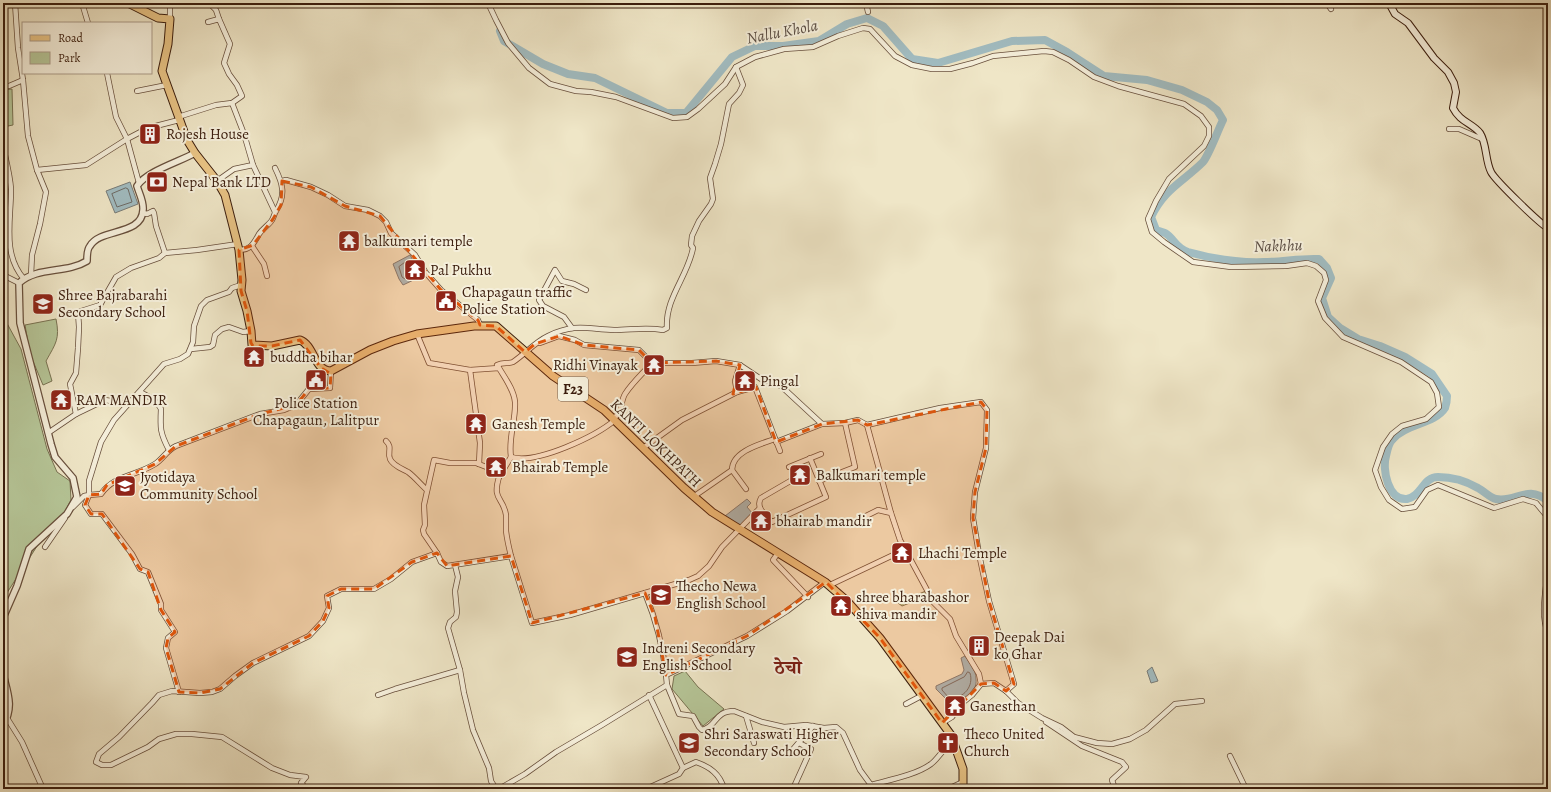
<svg xmlns="http://www.w3.org/2000/svg" width="1551" height="792" font-family="Alegreya,'Noto Serif Devanagari',serif">
	<rect width="100%" height="100%" fill="#efe6c7"/>
	<filter id="stains"><feTurbulence type="fractalNoise" baseFrequency=".005" numOctaves="4"/><feColorMatrix values="0 0 0 0 .2 0 0 0 0 .09 0 0 0 0 .02 0 0 0 .5 -.17"/></filter>
	<radialGradient id="worn" r=".72"><stop offset=".6" stop-color="#630" stop-opacity="0"/><stop offset="1" stop-color="#630" stop-opacity=".3"/></radialGradient>
	<g fill="#b6c698" stroke="#787252">
		<polygon points="12,89 13,125 3,127 3,90"/>
		<polygon points="3,316 21,349 47,449 57,472 70,481 71,500 64,513 41,540 3,599"/>
		<path d="M56,319C60,339 56,343 46,361L52,381L43,385L30,354L25,325Z"/>
		<polygon points="928,590 930,595 902,606 898,603"/>
		<polygon points="685,671 698,687 724,709 703,726 672,689 674,676"/>
	</g>
	<g fill="#a1bcc1" stroke="#787c79">
		<polygon points="130,182 138,204 115,213 106,191"/>
		<polygon points="410,255 422,276 403,285 399,279 393,264"/>
		<polygon points="747,499 751,503 747,507 753,514 741,526 725,516"/>
		<path d="M965,656C970,663 976,670 976,679C978,693 961,701 950,703L936,689V686L962,674L964,670L961,658Z"/>
		<polygon points="1152,667 1158,681 1151,683 1147,671"/>
	</g>
	<g fill="none" stroke-linecap="round" stroke-linejoin="round">
		<g stroke="#6e6c67" stroke-width="1">
			<polygon points="126,188 128,189 132,202 117,207 112,194"/>
			<polygon points="407,261 410,262 416,273 405,279 402,277 399,267"/>
			<path d="M968,672L970,673C974,686 964,699 949,698L942,690V688L964,677Z"/>
		</g>
		<path stroke="#a1bcc1" stroke-width="8" d="M500,31L504,41L543,64L568,74L595,78L667,113H686L732,57L755,46H783L819,41L847,24L867,18L883,26L912,59L938,63L1012,41L1045,40L1067,52L1104,76L1147,80L1182,90L1207,102L1217,110L1223,120C1218,130 1209,155 1203,162C1183,182 1164,189 1151,217L1156,230C1159,231 1162,232 1165,233C1174,238 1175,248 1188,252C1213,259 1238,263 1264,262C1283,262 1300,258 1319,259L1327,268L1331,278L1322,298L1328,317L1340,328L1358,339L1380,346L1405,357L1432,374L1447,396C1447,399 1446,405 1445,408C1435,424 1405,424 1393,439C1389,442 1387,451 1386,456C1382,469 1388,501 1407,499C1422,496 1423,477 1438,477C1452,477 1466,481 1478,488C1484,491 1490,498 1496,499C1516,503 1527,484 1548,501"/>
		<g stroke="#684f3c" stroke-width="6">
			<g id="minor">
				<polyline points="15,3 18,48 23,80"/>
				<polyline points="82,3 88,23"/>
				<polyline points="170,3 170,19"/>
				<polyline points="209,3 216,10 219,19"/>
				<polyline points="488,3 496,20 508,43 529,68 550,84 576,91 591,92 616,97 673,118 687,117 698,109 725,84 736,67 755,57 784,49 813,47 838,36 863,28 870,29 895,56 912,65 932,69 950,69 973,63 993,56 1044,51 1053,52 1069,60 1094,77 1118,86 1184,104 1201,116 1209,127 1209,136 1204,146 1169,179 1156,201 1148,219 1152,232 1164,242 1193,262 1231,267 1286,266 1307,263 1316,266 1324,273 1326,280 1318,301 1325,318 1343,337 1401,362 1431,382 1437,393 1439,407 1426,419 1402,426 1392,434 1383,447 1375,470 1381,487 1389,500 1402,509 1415,507 1427,490 1438,485 1494,508 1523,499 1536,503 1546,515 1548,530"/>
				<polyline points="866,3 868,12"/>
				<polyline points="1327,3 1331,9"/>
				<polyline points="185,5 204,5 207,3"/>
				<polyline points="107,73 116,117 127,139 139,183"/>
				<polyline points="3,86 9,86 23,80 28,136 37,170 46,192 40,224 32,255 31,275"/>
				<polyline points="137,91 167,85"/>
				<polyline points="178,117 216,105 232,103 242,96 237,85 229,74 224,63 230,44 219,19 208,22"/>
				<polyline points="1449,129 1459,129 1482,139"/>
				<path d="M3,146C6,160 10,175 11,189C11,220 2,254 24,279"/>
				<polyline points="253,165 275,212"/>
				<polyline points="37,170 86,165 127,139 148,128 179,120"/>
				<polyline points="217,181 234,169 253,165 244,134 232,103"/>
				<polyline points="282,181 286,180 311,187 328,195 345,206 368,210 380,216 386,222 391,233 415,255 426,273 441,290 478,320 480,325"/>
				<polyline points="143,213 147,214 153,211 154,213 156,226 165,253"/>
				<polyline points="252,246 264,264 267,276"/>
				<path d="M239,250C251,250 254,243 259,234C263,228 269,225 272,220C274,217 274,214 276,211C286,195 283,184 275,168"/>
				<polyline points="3,275 19,283"/>
				<polyline points="572,328 564,317 543,306 539,300 555,270 562,281 574,284 586,290"/>
				<polyline points="417,334 429,363 470,370 480,443 479,464"/>
				<path d="M540,343L559,336L575,340L584,345L639,350L652,363C643,373 632,383 625,394C620,402 623,414 613,418"/>
				<polyline points="191,349 210,347 213,345 215,335 222,329 229,327 243,332 251,331"/>
				<polyline points="652,363 692,363 716,361 740,365 761,379 781,386 822,424 845,423 858,420 867,425 940,408 981,402 987,410 986,448 975,492 973,518 979,554 989,601 1014,684 1006,691"/>
				<path d="M499,368L497,365C503,362 508,364 513,362C525,354 535,342 548,336C575,323 587,329 614,330C631,330 646,327 663,330L667,328C665,298 688,276 693,248L691,245L692,236L699,221L711,204L713,199L710,178L715,164L721,144L729,104L739,93L743,85L736,67"/>
				<path d="M470,370L499,368C505,378 514,390 515,402C516,420 508,438 511,457"/>
				<path d="M140,392C149,397 156,399 161,409C160,428 160,433 169,450"/>
				<polyline points="737,392 735,381 740,365"/>
				<polyline points="76,414 70,384 76,373 78,348 79,327 78,312 100,305 116,277 131,268 159,258 165,253 197,250 238,244"/>
				<polyline points="867,425 891,513"/>
				<polyline points="48,433 76,414 105,400 128,404"/>
				<path d="M386,441C393,447 387,453 390,459C393,466 403,469 408,472C415,477 421,485 427,490"/>
				<polyline points="776,442 822,424"/>
				<polyline points="643,448 682,420 737,392 755,387 780,451"/>
				<polyline points="789,467 821,454"/>
				<polyline points="732,470 746,489"/>
				<path d="M499,477L511,457C536,465 596,436 615,420"/>
				<path d="M792,480L761,498C755,508 766,515 772,522L826,497L810,458"/>
				<polyline points="819,481 855,467 845,423"/>
				<path d="M693,497L732,470C732,451 761,444 775,439"/>
				<polyline points="73,507 84,496 89,495 89,481 101,442 114,420 164,364 180,359 188,354 193,342 194,326 201,306 207,300 229,292 232,288 241,285"/>
				<polyline points="866,516 878,510 891,513 900,540 934,603 950,619 956,636 979,674 981,684"/>
				<polyline points="45,547 65,518"/>
				<path d="M437,553L424,534L423,530L425,525L424,505L434,460L450,463H476L494,470L499,477C492,501 503,496 506,515C506,520 506,526 506,531C507,539 509,548 511,556"/>
				<polyline points="778,553 773,560 808,597"/>
				<polyline points="455,565 458,577 455,591 457,612 456,617 450,622 448,628 460,670 464,693 473,730 489,768 491,781 496,789"/>
				<path d="M1548,570C1546,590 1540,614 1548,633"/>
				<path d="M825,582L787,611L747,636L666,675L667,685L679,714L693,716L699,727L702,730C717,727 714,711 734,711L762,722L784,727L806,725L824,728L836,727L843,733L860,770L871,785C889,780 916,775 931,764C940,757 943,747 954,743"/>
				<polyline points="830,585 906,549"/>
				<path d="M666,675C663,646 656,620 645,593L689,580L698,576L709,566L722,547L760,508"/>
				<path d="M179,692L166,648L168,638L175,632L161,610V604L148,572L140,569L132,554L102,514H91L85,505L89,495L101,494C114,475 136,476 155,464C163,459 166,451 176,446L260,414L284,410L296,405L309,389L330,388L331,371"/>
				<polyline points="378,695 395,689 460,670"/>
				<polyline points="906,704 923,695"/>
				<polyline points="746,716 754,743"/>
				<polyline points="7,718 22,742 43,789"/>
				<polyline points="1046,722 1082,746 1122,762 1126,767 1112,780 1115,789"/>
				<polyline points="942,723 952,717 961,704 972,695 981,684 994,683 1006,691 1018,703 1042,718 1061,727 1074,737 1097,743 1112,744 1130,739 1146,730 1175,704 1202,701"/>
				<polyline points="789,754 813,726"/>
				<polyline points="1230,756 1244,785 1248,789"/>
				<path d="M683,768L696,762C710,767 720,774 724,789"/>
				<polyline points="303,785 301,783 306,777 290,775 272,768 222,737 192,734 176,734 159,739 148,747 111,765 102,765 96,762 99,754 119,737 152,703 159,695 172,691 200,693 212,692 220,689 235,676 253,663 309,636 323,621 329,608 327,596 341,589 374,589 391,579 412,562 437,553 441,562 447,566 511,556 532,623 570,615 645,593"/>
				<polyline points="499,789 525,774 556,752 602,725 667,685"/>
				<polyline points="646,789 679,774 683,768 649,695"/>
				<polyline points="793,789 811,749 799,743"/>
				<polyline points="948,789 963,782"/>
			</g>
		</g>
		<g stroke="#684f3c" stroke-width="8">
			<g id="tertiary">
				<path d="M3,618L17,586L29,549L67,514L77,497L73,478L55,457L51,444L20,323L19,283C38,266 66,274 87,261C87,256 87,249 90,246C100,228 142,236 143,210C144,202 139,193 137,186C147,171 179,162 195,153"/>
				<path d="M3,674C8,694 14,707 3,726"/>
			</g>
		</g>
		<g stroke="#3b1d0d" stroke-width="8">
			<path id="secondary" d="M1389,3L1395,14L1408,23L1434,58L1448,72L1454,83L1456,92L1453,108C1460,122 1472,123 1480,133C1487,144 1485,160 1491,172C1495,180 1540,224 1548,228"/>
		</g>
		<g stroke="#3b1d0d" stroke-width="9">
			<path id="primary" d="M128,3L158,18L170,19L168,44L162,71L187,140L195,153L217,181L225,195L239,250L242,280L241,291L247,311L251,331L252,345L272,346L300,340C315,346 313,370 331,371L370,350L393,341L417,334L474,326H496L553,376L604,410L684,488L712,512L825,582L847,601L880,638L951,735L963,769V789"/>
		</g>
		<use href="#minor" stroke="#f5efdb" stroke-width="4.5"/>
		<use href="#tertiary" stroke="#f5efdb" stroke-width="5.5"/>
		<use href="#secondary" stroke="#f5efdb" stroke-width="6"/>
		<use href="#primary" stroke="#e8c384" stroke-width="7"/>
	</g>
	<path fill="#df560c" fill-opacity="0.2" stroke="#df560c" stroke-width="3" stroke-dasharray="8 5" stroke-linejoin="round" d="M282,181L311,187L345,206L380,216L441,290L478,320L480,325L496,326L525,352L535,344L559,336L584,345L639,350L652,363L716,361L740,365L733,394L756,387L776,442L822,424L858,420L867,425L981,402L987,410L986,448L975,492L973,518L989,601L1014,684L1006,691L994,683L981,684L942,723L880,638L826,582L747,636L666,675L655,617L645,593L532,623L511,556L447,566L437,553L412,562L374,589H341L327,596L329,608L323,621L309,636L253,663L220,689L200,693L179,692L166,648L168,638L175,632L161,610L148,572L140,569L102,514H91L85,505L89,495L101,494L107,485L155,464L176,446L260,414L296,405L309,389L330,388L331,374L321,368L300,340L272,346H253L251,343L247,311L241,291L239,250L253,245L273,219L281,205Z"/>
	<defs>
		<g id="building-square" transform="scale(1.15)"><rect x="-9" y="-9" width="18" height="18" rx="4" fill="#8f2418" stroke="#f5efdb"/><path d="M-4-6H4V6H1V3H-1V6H-4ZM-2.5-4.3h1.7v1.8h-1.7ZM.8-4.3h1.7v1.8H.8ZM-2.5-1h1.7V.8h-1.7ZM.8-1h1.7V.8H.8Z" fill="#fff"/></g>
		<g id="bank-square" transform="scale(1.15)"><rect x="-9" y="-9" width="18" height="18" rx="4" fill="#8f2418" stroke="#f5efdb"/><path d="M-6-4H6V4H-6ZM0-2.3a2.3 2.3 0 1 0 0 4.6a2.3 2.3 0 1 0 0-4.6Z" fill="#fff"/></g>
		<g id="temple-square" transform="scale(1.15)"><rect x="-9" y="-9" width="18" height="18" rx="4" fill="#8f2418" stroke="#f5efdb"/><path d="M0-6L5-2H3V0L6.5 2.5H4V6H1.5V3h-3V6H-4V2.5H-6.5L-3 0V-2H-5Z" fill="#fff"/></g>
		<g id="civic-square" transform="scale(1.15)"><rect x="-9" y="-9" width="18" height="18" rx="4" fill="#8f2418" stroke="#f5efdb"/><path d="M-.6-6.5H3V-4.5H.6V-3L4-1V1h2V6H-6V1h2V-1L-.6-3ZM-1.2 2.5V6h2.4V2.5Z" fill="#fff"/></g>
		<g id="school-square" transform="scale(1.15)"><rect x="-9" y="-9" width="18" height="18" rx="4" fill="#8f2418" stroke="#f5efdb"/><path d="M0-5L7-2L0 1L-7-2ZM-4 1L0 2.5L4 1V4Q0 6-4 4Z" fill="#fff"/></g>
		<g id="church-square" transform="scale(1.15)"><rect x="-9" y="-9" width="18" height="18" rx="4" fill="#8f2418" stroke="#f5efdb"/><path d="M-1.2-6h2.4v3.5h3.3v2.4h-3.3V6h-2.4V-.1h-3.3v-2.4h3.3Z" fill="#fff"/></g>
	</defs>
	<g fill-rule="evenodd">
		<use href="#building-square" x="150" y="134"/>
		<use href="#bank-square" x="157" y="182"/>
		<use href="#temple-square" x="349" y="241"/>
		<use href="#temple-square" x="415" y="270"/>
		<use href="#civic-square" x="446" y="301"/>
		<use href="#school-square" x="43" y="304"/>
		<use href="#temple-square" x="254" y="357"/>
		<use href="#temple-square" x="654" y="365"/>
		<use href="#civic-square" x="316" y="380"/>
		<use href="#temple-square" x="745" y="381"/>
		<use href="#temple-square" x="61" y="400"/>
		<use href="#temple-square" x="476" y="424"/>
		<use href="#temple-square" x="496" y="467"/>
		<use href="#temple-square" x="800" y="475"/>
		<use href="#school-square" x="125" y="486"/>
		<use href="#temple-square" x="761" y="521"/>
		<use href="#temple-square" x="902" y="553"/>
		<use href="#school-square" x="661" y="595"/>
		<use href="#temple-square" x="841" y="606"/>
		<use href="#building-square" x="979" y="646"/>
		<use href="#school-square" x="627" y="657"/>
		<use href="#temple-square" x="955" y="706"/>
		<use href="#school-square" x="689" y="743"/>
		<use href="#church-square" x="948" y="743"/>
	</g>
	<g text-anchor="middle" stroke-width="4" stroke-linejoin="round" paint-order="stroke">
		<rect fill="#f5efdb" stroke="#735c4b" stroke-width="1" x="558" y="377" width="30" height="24" rx="3"/>
		<g font-size="14" font-weight="bold" fill="#3b1d0d">
			<text x="573" y="394">F23</text>
		</g>
		<g font-size="15" fill="#3b1d0d" stroke="#f5efdb" text-anchor="start">
			<text x="166" y="139">Rojesh House</text>
			<text x="172" y="187">Nepal Bank LTD</text>
			<text x="364" y="246">balkumari temple</text>
			<text x="430" y="275">Pal Pukhu</text>
			<text x="462" y="297">Chapagaun traffic<tspan x="462" dy="17">Police Station</tspan></text>
			<text x="58" y="300">Shree Bajrabarahi<tspan x="58" dy="17">Secondary School</tspan></text>
			<text x="270" y="362">buddha bihar</text>
			<text x="638" y="370" text-anchor="end">Ridhi Vinayak</text>
			<text x="760" y="386">Pingal</text>
			<text x="76" y="405">RAM MANDIR</text>
			<text x="316" y="408" text-anchor="middle">Police Station<tspan x="316" dy="17">Chapagaun, Lalitpur</tspan></text>
			<text x="492" y="429">Ganesh Temple</text>
			<text x="512" y="472">Bhairab Temple</text>
			<text x="816" y="480">Balkumari temple</text>
			<text x="140" y="482">Jyotidaya<tspan x="140" dy="17">Community School</tspan></text>
			<text x="776" y="526">bhairab mandir</text>
			<text x="918" y="558">Lhachi Temple</text>
			<text x="676" y="591">Thecho Newa<tspan x="676" dy="17">English School</tspan></text>
			<text x="856" y="602">shree bharabashor<tspan x="856" dy="17">shiva mandir</tspan></text>
			<text x="994" y="642">Deepak Dai<tspan x="994" dy="17">ko Ghar</tspan></text>
			<text x="642" y="653">Indreni Secondary<tspan x="642" dy="17">English School</tspan></text>
			<text x="970" y="711">Ganesthan</text>
			<text x="704" y="739">Shri Saraswati Higher<tspan x="704" dy="17">Secondary School</tspan></text>
			<text x="964" y="739">Theco United<tspan x="964" dy="17">Church</tspan></text>
		</g>
		<g font-size="15" fill="#3b1d0d" stroke="#f5efdb">
			<text transform="translate(656 443) rotate(44)" y="5">KANTI LOKHPATH</text>
		</g>
		<g font-size="16" font-style="italic" fill="#5a4d43" stroke="#f5efdb">
			<text transform="translate(782 31) rotate(-11)" y="6">Nallu Khola</text>
			<text transform="translate(1278 245) rotate(-2)" y="6">Nakhhu</text>
		</g>
		<g font-size="19" font-weight="bold" fill="#7a1f14" stroke="#f5efdb">
			<text x="788" y="674">ठेचो</text>
		</g>
	</g>
	<rect width="1551" height="792" fill="none" stroke="#efe6c7" stroke-width="16"/>
	<rect x="4" y="4" width="1543" height="784" fill="none" stroke="#3b1d0d" stroke-width="2"/>
	<rect x="8" y="8" width="1535" height="776" fill="none" stroke="#3b1d0d"/>
	<rect x="22" y="22" width="130" height="52" fill="#f5efdb" stroke="#ab9b89"/>
	<rect x="30" y="35" width="20" height="6" fill="#e8c384" stroke="#ab9b89"/>
	<text x="58" y="42" font-size="12" fill="#3b1d0d">Road</text>
	<rect x="30" y="52" width="20" height="12" fill="#b6c698" stroke="#ab9b89"/>
	<text x="58" y="62" font-size="12" fill="#3b1d0d">Park</text>
	<rect width="100%" height="100%" filter="url(#stains)"/>
	<rect width="100%" height="100%" fill="url(#worn)"/>
</svg>
